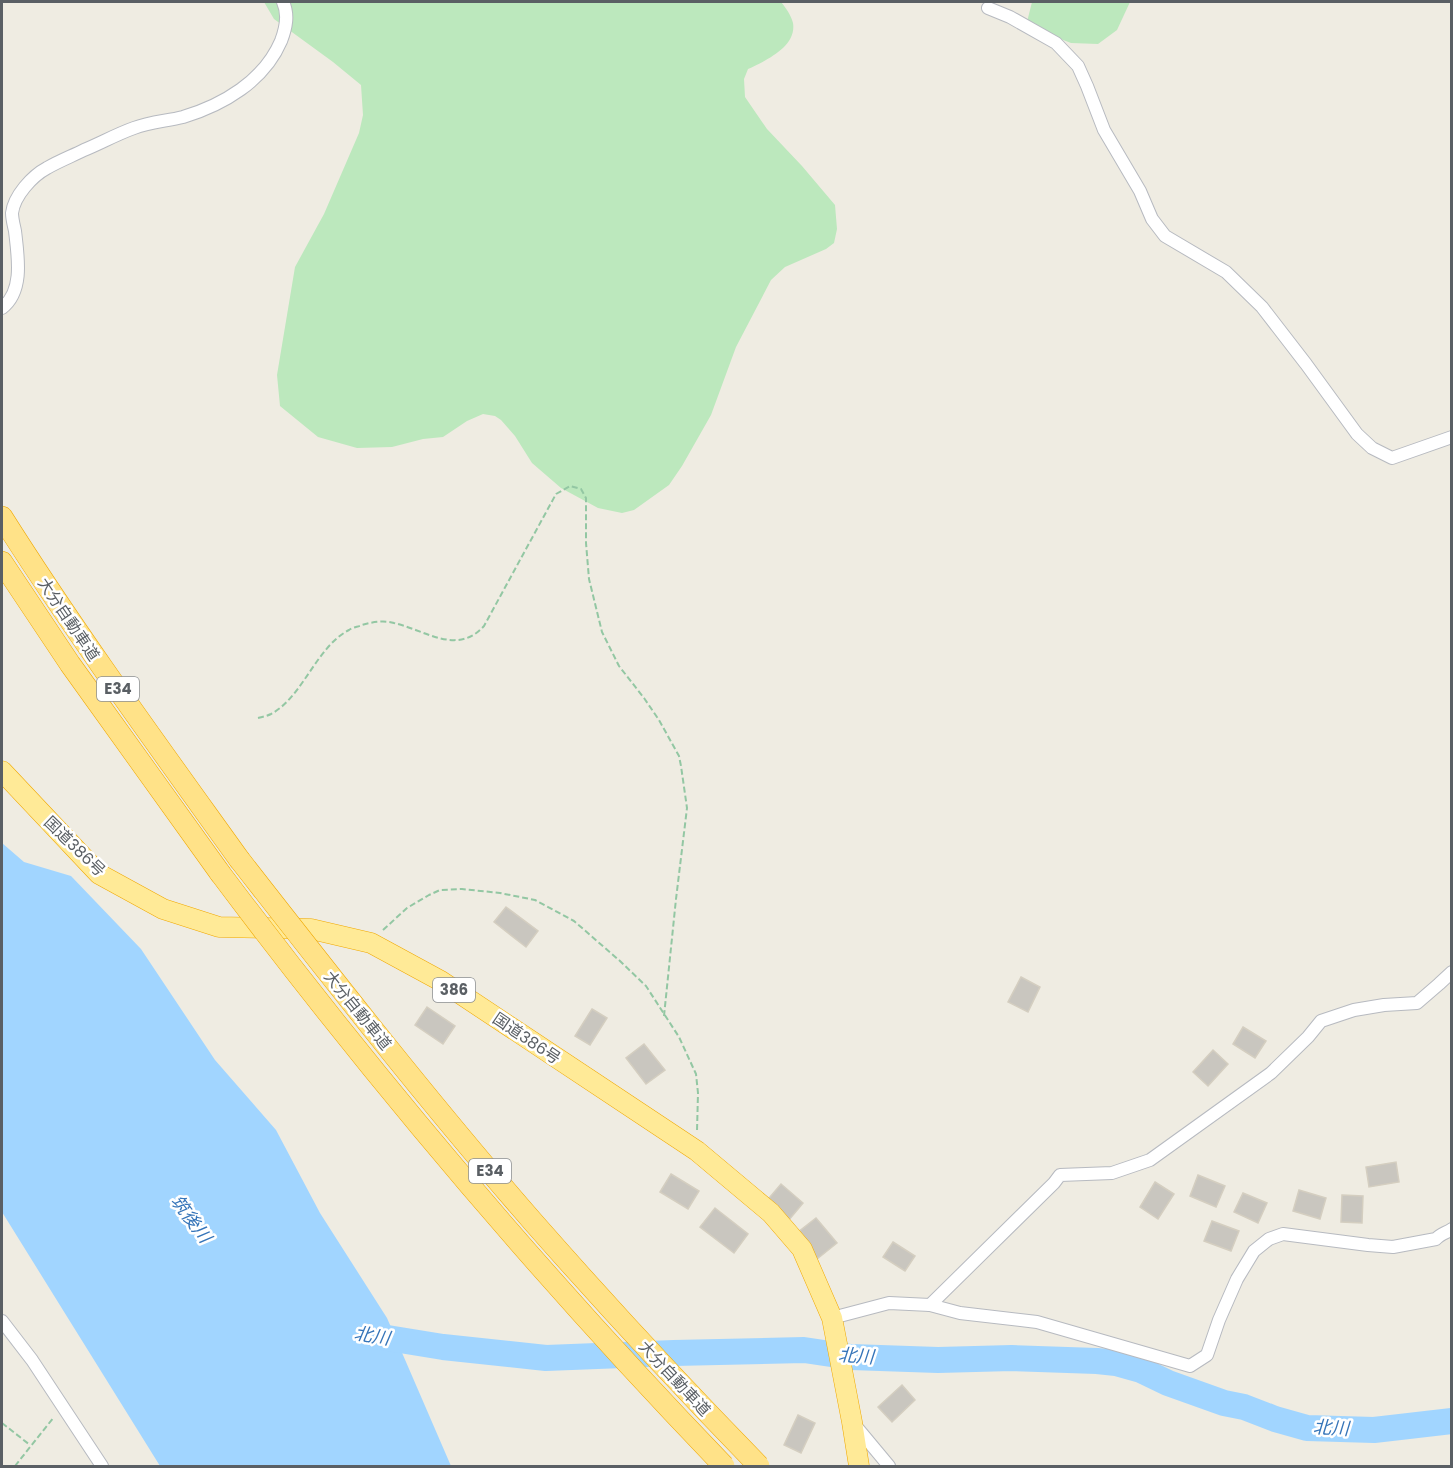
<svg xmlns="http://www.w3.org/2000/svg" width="1453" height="1468" font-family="Poppins,'Noto Sans JP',sans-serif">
	<rect width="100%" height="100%" fill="#efece2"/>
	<g fill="#bce8bd">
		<path d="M264,2H781C786,8 791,15 793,23C797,47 765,61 748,69L744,79L745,97L767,129L802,166L835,205L837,229L834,243L826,249L785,267L771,280L736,347L711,415L682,466L669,485L634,510L622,513L598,508L561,488L532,463L515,436L501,420L495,416L483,414L467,421L443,437L423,439L392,447L357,448L318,437L280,406L277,375L295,267L324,214L359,133L363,115L361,85L333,62L274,19Z"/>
		<polygon points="1032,2 1130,2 1117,30 1098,44 1071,43 1040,31 1027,22"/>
	</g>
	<polygon fill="#a1d5ff" points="2,843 24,862 71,876 141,949 215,1060 276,1130 320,1213 387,1318 451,1466 160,1466 71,1323 2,1212"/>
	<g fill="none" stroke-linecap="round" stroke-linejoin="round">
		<polyline stroke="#a1d5ff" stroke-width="26" points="363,1334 443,1347 546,1358 674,1353 804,1350 851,1357 938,1360 1012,1358 1097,1361 1116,1363 1141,1370 1168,1383 1224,1403 1244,1407 1275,1419 1307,1428 1374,1430 1452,1421"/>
	</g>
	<g fill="#c9c6bf" stroke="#d4cec0" stroke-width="1.5">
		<polygon points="506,907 538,931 526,947 494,922"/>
		<polygon points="1021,977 1040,987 1028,1012 1008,1002"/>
		<polygon points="427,1007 455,1026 443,1044 415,1025"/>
		<polygon points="592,1009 607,1018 590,1045 575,1036"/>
		<polygon points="1243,1027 1266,1041 1255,1058 1233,1044"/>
		<polygon points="644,1044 665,1070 646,1084 626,1058"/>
		<polygon points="1213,1050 1228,1064 1208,1086 1193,1072"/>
		<polygon points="1396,1162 1399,1182 1369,1187 1366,1167"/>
		<polygon points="671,1174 699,1191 688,1209 660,1192"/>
		<polygon points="1198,1175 1225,1186 1216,1207 1190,1196"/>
		<polygon points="1155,1182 1174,1194 1158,1219 1140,1207"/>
		<polygon points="781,1184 803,1203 788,1221 765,1203"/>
		<polygon points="1299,1190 1326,1198 1320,1219 1293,1211"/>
		<polygon points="1243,1193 1267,1203 1258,1223 1234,1212"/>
		<polygon points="1342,1195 1363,1196 1362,1223 1341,1222"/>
		<polygon points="715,1208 748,1234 734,1253 700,1227"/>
		<polygon points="816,1218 837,1243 817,1259 797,1233"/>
		<polygon points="1212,1221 1239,1231 1231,1251 1204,1241"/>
		<polygon points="893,1242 915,1256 905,1271 883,1257"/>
		<polygon points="902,1385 915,1400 892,1422 878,1407"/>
		<polygon points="798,1415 815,1423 801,1453 784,1445"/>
	</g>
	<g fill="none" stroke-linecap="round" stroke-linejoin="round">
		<g stroke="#b7bac0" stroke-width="14">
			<g id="minor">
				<polyline points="988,8 1010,17 1056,43 1078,66 1087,86 1104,130 1140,191 1152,219 1165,236 1226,272 1262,307 1306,364 1357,434 1372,448 1392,458 1452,437"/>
				<path d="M2,308C24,291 18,257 15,231C14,226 12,219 12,213C14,196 32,176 47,168C59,161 72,156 84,150C101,143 117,134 134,128C150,122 167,121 183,117C223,105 264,81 281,41C286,28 289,15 283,2"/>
				<polyline points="930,1305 1054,1183 1060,1175 1112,1173 1150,1160 1271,1073 1308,1037 1321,1021 1354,1010 1384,1005 1417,1003 1439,984 1452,972"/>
				<path d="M832,1318L889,1303L930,1305L960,1313L1037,1322L1190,1366L1207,1355L1219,1320L1237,1279L1254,1251L1269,1239L1283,1234L1368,1245L1393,1247L1436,1239C1440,1234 1446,1233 1452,1229"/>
				<polyline points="2,1321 32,1360 102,1466"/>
				<polyline points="854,1424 889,1466"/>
			</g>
		</g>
		<g stroke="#f0a800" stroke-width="21">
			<polyline id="trunk" points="2,771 99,874 163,909 219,927 311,929 371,943 441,981 697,1151 771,1213 802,1249 832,1318 852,1422 859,1466"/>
		</g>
		<g stroke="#f0a800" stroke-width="22">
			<g id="motorway">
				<path d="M2,517C76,634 158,746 239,859"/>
				<polyline points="2,562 70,664 220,873"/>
			</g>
		</g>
		<g stroke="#93c7a3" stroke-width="2" stroke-dasharray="6 3" stroke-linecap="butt">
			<path d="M258,718C262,717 267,716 271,714C303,697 316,647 349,630C353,627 358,627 362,625C372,622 384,620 394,623C425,630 457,656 484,626L556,494L570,486L581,489L586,498V543L589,579L602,632L619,666L644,698L659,720L679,756L681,766L687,808L676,899L664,1016"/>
			<polyline points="383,930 407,908 429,895 440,890 462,889 500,893 535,900 574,921 620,961 646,986 679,1037 696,1074 698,1093 697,1131"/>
			<polyline points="2,1423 30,1445"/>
			<polyline points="15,1466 54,1417"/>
		</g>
		<use href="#minor" stroke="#fff" stroke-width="12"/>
		<use href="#trunk" stroke="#ffea97" stroke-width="20"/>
		<use href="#motorway" stroke="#ffe288" stroke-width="21"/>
		<g stroke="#f0a800" stroke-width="22" stroke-linecap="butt">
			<g id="motorway-bridge">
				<path d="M239,859C335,982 431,1105 534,1223C607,1306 682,1387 759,1466"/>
				<path d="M220,873C376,1081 544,1279 724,1466"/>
			</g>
		</g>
		<use href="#motorway-bridge" stroke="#ffe288" stroke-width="21"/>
	</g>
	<g text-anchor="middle" stroke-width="5" stroke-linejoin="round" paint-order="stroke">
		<g fill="#fff" stroke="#8c8f92" stroke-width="1.5">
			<rect x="97" y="677" width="42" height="24" rx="4.5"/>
			<rect x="433" y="978" width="42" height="24" rx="4.5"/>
			<rect x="469" y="1159" width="42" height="24" rx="4.5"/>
		</g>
		<g font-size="15" font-weight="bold" fill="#5a5f64">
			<text x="118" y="694">E34</text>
			<text x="454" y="995">386</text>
			<text x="490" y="1176">E34</text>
		</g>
		<g font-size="16" fill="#5a5f64" stroke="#fff">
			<text transform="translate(69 619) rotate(56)" y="6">大分自動車道</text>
			<text transform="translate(75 846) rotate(44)" y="6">国道386号</text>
			<text transform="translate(358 1010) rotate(51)" y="6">大分自動車道</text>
			<text transform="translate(527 1038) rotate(34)" y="6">国道386号</text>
			<text transform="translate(675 1378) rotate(47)" y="6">大分自動車道</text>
		</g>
		<g font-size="18" font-style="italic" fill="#3675b9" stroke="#fff">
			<text transform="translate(191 1219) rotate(53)" y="6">筑後川</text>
			<text transform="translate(372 1336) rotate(9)" y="6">北川</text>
			<text transform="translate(856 1356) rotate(4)" y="6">北川</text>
			<text transform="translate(1331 1428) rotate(3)" y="6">北川</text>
		</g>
	</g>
	<rect width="1453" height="1468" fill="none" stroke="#5a5f64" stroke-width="6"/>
</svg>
